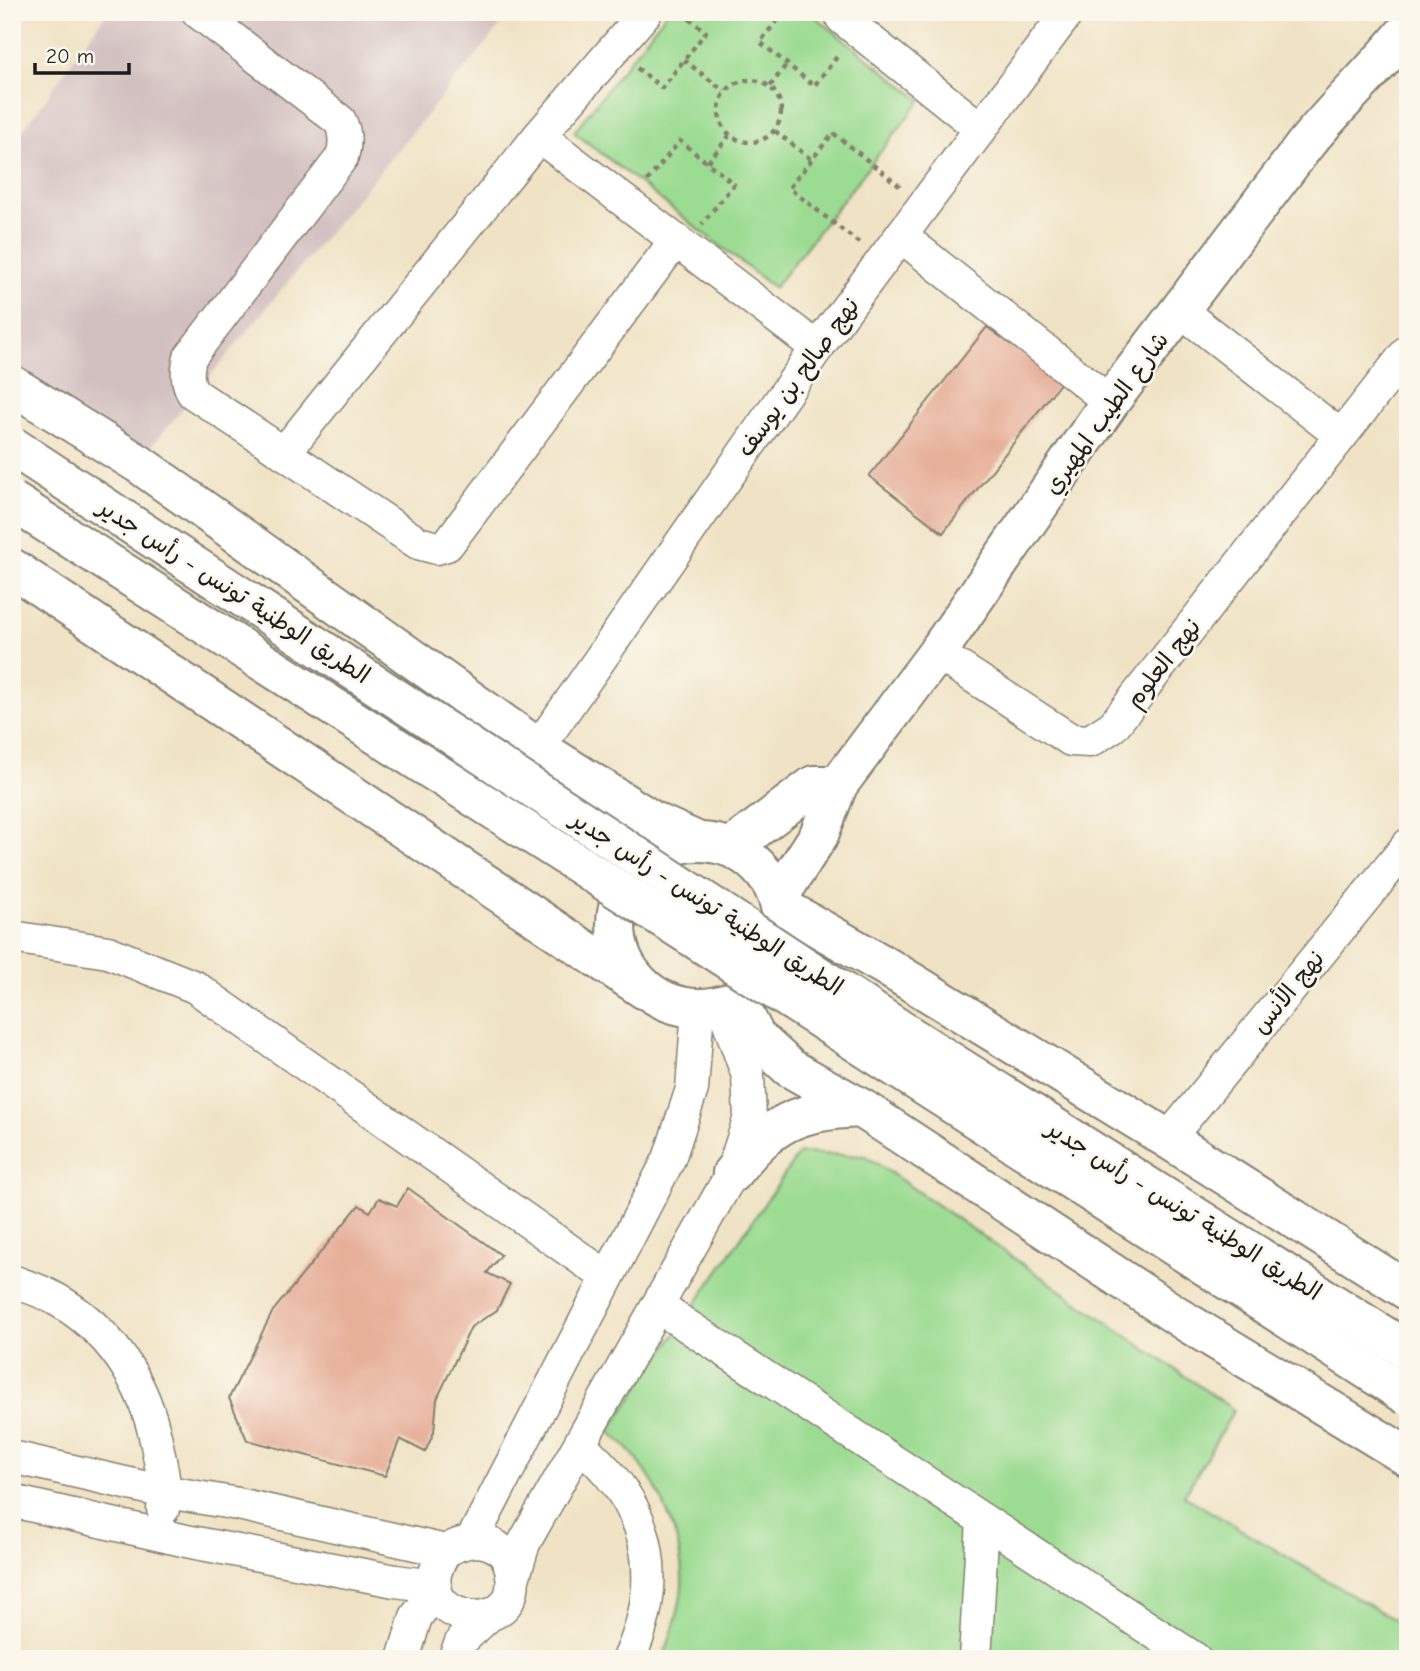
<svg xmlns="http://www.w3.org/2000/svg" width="1420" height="1671" font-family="'Comic Neue','Playpen Sans Arabic',sans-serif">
	<rect width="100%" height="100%" fill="#fbf7ec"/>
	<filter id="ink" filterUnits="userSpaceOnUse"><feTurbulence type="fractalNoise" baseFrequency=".0143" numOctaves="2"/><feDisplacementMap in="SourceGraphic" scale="14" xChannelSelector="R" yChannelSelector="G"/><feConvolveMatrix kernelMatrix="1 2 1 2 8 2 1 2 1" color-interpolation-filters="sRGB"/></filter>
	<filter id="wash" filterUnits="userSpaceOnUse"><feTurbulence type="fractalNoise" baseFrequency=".00686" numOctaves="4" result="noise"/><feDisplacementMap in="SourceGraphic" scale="28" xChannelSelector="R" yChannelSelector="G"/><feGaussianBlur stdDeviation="1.57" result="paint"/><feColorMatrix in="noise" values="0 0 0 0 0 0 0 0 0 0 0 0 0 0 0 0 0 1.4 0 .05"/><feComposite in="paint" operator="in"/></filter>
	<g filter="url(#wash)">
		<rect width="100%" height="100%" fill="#f0e3c5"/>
		<polygon fill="#d2bfc0" points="107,12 512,12 146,453 12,370 12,146"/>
		<g fill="#9cdc92" stroke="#5c7c57" stroke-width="2">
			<polygon points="667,12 809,12 921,100 774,288 574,132"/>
			<path d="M799,1153L866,1156L1234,1410L1184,1496L1408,1628V1659H663C671,1636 680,1611 682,1586C684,1542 663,1492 635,1457C628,1448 618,1439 609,1431Z"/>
		</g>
		<g id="blocks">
			<g fill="#e6af98">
				<polygon points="987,327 1062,381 943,533 869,476"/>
				<polygon points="408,1188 501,1255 487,1273 510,1284 497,1310 471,1327 437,1399 434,1432 425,1452 400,1439 385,1476 247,1440 229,1398 273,1311 359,1205 370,1212 379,1198 397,1206"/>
			</g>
		</g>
	</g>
	<g filter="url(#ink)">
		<use href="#blocks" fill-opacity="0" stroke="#868070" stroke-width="2"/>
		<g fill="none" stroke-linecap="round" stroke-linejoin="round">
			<g stroke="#868070" stroke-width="35">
				<g id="minor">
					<path d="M198,12L340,121C346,133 346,144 342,157L190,357C187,371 186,380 193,393L284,453"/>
					<polyline points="646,12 539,136 284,453 418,543 437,548 447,545 676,240"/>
					<polyline points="846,12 842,18 981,129"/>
					<polyline points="539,136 817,348"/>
					<polyline points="901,236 1110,402"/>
					<polyline points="1181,311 1340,435"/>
					<polyline points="937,653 1071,740 1090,741 1113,726 1408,351"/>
					<polyline points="538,748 817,348 1068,12"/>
					<polyline points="12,937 108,952 195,987 607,1277"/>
					<polyline points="1168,1139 1408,845"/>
					<path d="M12,1281C25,1286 40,1290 52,1297C110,1328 145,1382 157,1445C161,1467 167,1487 163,1509"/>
					<polyline points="657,1306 1195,1659"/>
					<path d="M580,1444C590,1454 601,1464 610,1475C657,1531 658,1594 629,1659"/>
					<path d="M12,1457L156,1490L238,1504L446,1551C472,1534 508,1538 512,1575C522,1644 396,1621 446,1551"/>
					<polyline points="12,1501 191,1542 395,1581 435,1586"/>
					<polyline points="472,1540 669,1159 692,1089 698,1009"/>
					<polyline points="513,1579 524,1543 732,1173 750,1117 748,1076 723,1006"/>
					<polyline points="403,1659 416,1617 436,1590"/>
					<polyline points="454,1659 462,1640 488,1616"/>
					<polyline points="975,1659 983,1520"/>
				</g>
			</g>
			<g stroke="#868070" stroke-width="42">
				<g id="tertiary">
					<polyline points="732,847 814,785 838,785"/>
					<path d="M779,897L819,835L838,785L937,653L1110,402L1304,146C1337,105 1376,70 1408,29"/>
				</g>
			</g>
			<g stroke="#868070" stroke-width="42">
				<g id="primary">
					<polyline points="12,385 139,464 538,748 653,821 697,841"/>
					<polyline points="12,568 645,990"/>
					<circle cx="699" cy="925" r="83"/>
					<polyline points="782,907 887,967 1168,1139 1408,1291"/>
					<polyline points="737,1000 756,1037 790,1068 861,1108 1188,1323 1408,1457"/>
					<path d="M732,1173C773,1122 795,1111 861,1108"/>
				</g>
			</g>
			<g stroke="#868070" stroke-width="4.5" stroke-dasharray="5 5" stroke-linecap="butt">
				<polyline points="784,12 760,42 814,86 840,53"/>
				<polyline points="684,60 724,91"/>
				<polyline points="637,68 662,88 706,32 681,12"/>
				<circle cx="750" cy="111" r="31"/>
				<polyline points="770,86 787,64"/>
				<polyline points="775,131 812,160"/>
				<polyline points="708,162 729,136"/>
				<polyline points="647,181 680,141 734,184 702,224"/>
				<polyline points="859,243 789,188 833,133 901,187"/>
			</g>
			<use href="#minor" stroke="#fff" stroke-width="32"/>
			<use href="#tertiary" stroke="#fff" stroke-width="38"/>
			<use href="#primary" stroke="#fff" stroke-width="38"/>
			<g stroke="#868070" stroke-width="42" stroke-linecap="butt">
				<g id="trunk-bridge">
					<polyline points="12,446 907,1034 1408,1351"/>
					<polyline points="12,501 1408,1396"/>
				</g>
			</g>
			<use href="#trunk-bridge" stroke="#fff" stroke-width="38"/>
		</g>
	</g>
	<g text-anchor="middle" stroke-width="5" stroke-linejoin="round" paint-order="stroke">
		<g font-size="24" fill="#1c1c1c" stroke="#fbf7ec">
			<text transform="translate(798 377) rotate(-54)" y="8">نهج صالح بن يوسف</text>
			<text transform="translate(1106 413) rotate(-54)" y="8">شارع الطيب المهيري</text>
			<text transform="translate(234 591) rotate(33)" y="8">الطريق الوطنية تونس - رأس جدير</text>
			<text transform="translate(1163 663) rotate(-52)" y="8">نهج العلوم</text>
			<text transform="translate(707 903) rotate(33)" y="8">الطريق الوطنية تونس - رأس جدير</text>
			<text transform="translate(1288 992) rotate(-51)" y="8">نهج الأنس</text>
			<text transform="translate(1184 1210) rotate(32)" y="8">الطريق الوطنية تونس - رأس جدير</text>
		</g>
	</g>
	<rect width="1420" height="1671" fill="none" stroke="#fbf7ec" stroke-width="42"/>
	<path d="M35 63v10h94v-10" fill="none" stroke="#1c1c1c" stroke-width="3.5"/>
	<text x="46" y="63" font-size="21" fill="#1c1c1c" stroke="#fbf7ec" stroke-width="5" paint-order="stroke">20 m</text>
</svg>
